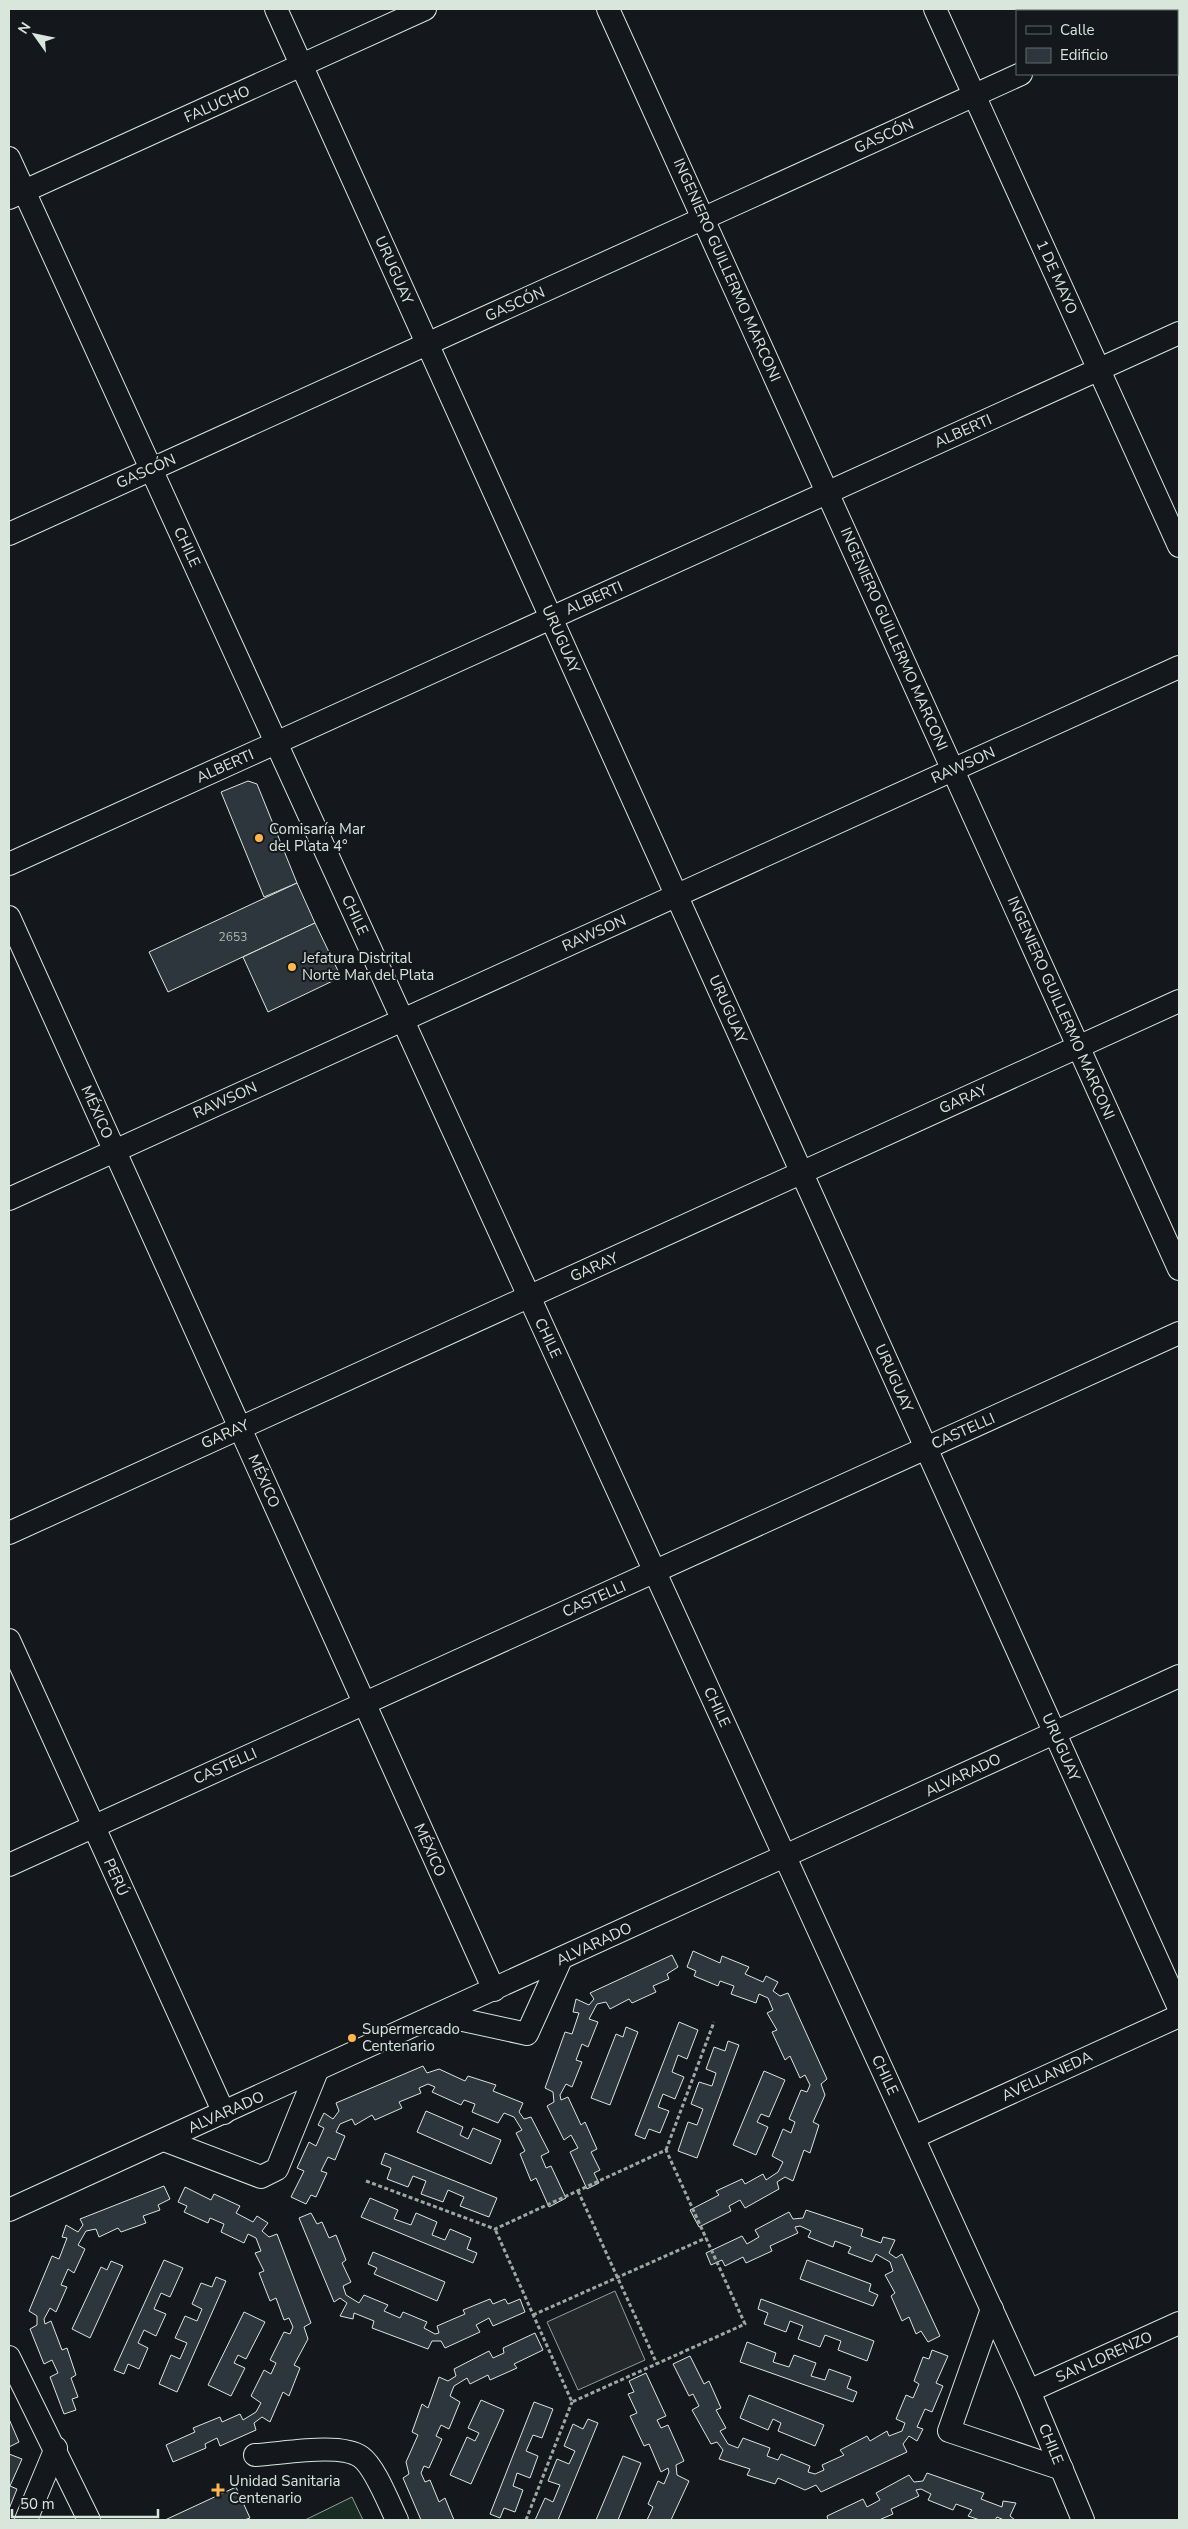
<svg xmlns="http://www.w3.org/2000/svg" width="1188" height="2529" font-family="'Nunito Sans',sans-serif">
	<rect width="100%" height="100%" fill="#14181c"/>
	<polygon fill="#1a2d24" stroke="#939e99" points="352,2497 363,2520 305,2520"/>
	<polygon fill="#24282b" stroke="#939e99" points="615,2291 645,2360 578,2390 547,2322"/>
	<g fill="#2c363c" stroke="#d8e6dc">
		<polygon points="248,781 257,784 297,883 264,897 221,792"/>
		<polygon points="297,883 315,923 168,992 149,952"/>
		<polygon points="315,923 341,977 268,1012 243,957"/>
		<polygon points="693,1951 720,1963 722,1956 749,1967 745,1974 763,1982 766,1976 778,1982 773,1991 780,1996 788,1993 827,2079 821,2084 825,2095 813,2122 819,2125 810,2153 804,2150 793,2181 785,2177 777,2182 779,2189 745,2208 740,2200 729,2206 731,2211 699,2227 690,2210 719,2195 716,2191 742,2179 745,2184 763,2174 766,2180 778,2172 783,2162 772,2156 783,2129 791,2133 795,2122 789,2119 801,2090 807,2092 810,2085 805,2075 800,2078 790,2056 785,2060 772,2032 777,2030 767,2013 773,2010 768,1998 759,1994 756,2003 731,1994 734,1986 720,1981 718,1986 694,1976 696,1971 687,1967"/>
		<polygon points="672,1955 678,1967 667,1974 669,1979 653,1986 656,1992 632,2003 629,1999 610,2009 606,2002 597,2004 589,2019 598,2022 588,2047 582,2044 576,2060 582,2062 572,2087 566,2084 560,2095 561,2100 568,2097 581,2125 585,2122 597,2149 591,2152 600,2170 594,2173 599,2183 587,2189 570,2152 578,2148 571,2135 564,2140 547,2106 554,2102 553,2092 545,2088 565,2032 572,2034 579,2013 573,2012 576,1999 589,2005 594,1999 590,1993"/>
		<polygon points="679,2022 698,2030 687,2059 678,2055 672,2072 684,2077 675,2099 663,2094 658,2107 669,2111 660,2133 649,2129 645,2139 635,2135"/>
		<polygon points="626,2027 638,2032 610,2105 591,2098 616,2034 623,2037"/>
		<polygon points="728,2041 739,2045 697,2158 678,2151 688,2122 697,2125 703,2109 691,2104 699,2082 712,2086 716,2073 706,2069 714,2047 725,2051"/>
		<polygon points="423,2066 427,2073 439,2069 465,2081 468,2076 496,2085 493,2091 523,2103 519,2112 524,2119 531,2117 549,2152 541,2156 546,2168 551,2166 566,2198 549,2207 536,2178 531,2181 520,2154 525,2151 516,2133 522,2130 514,2117 504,2113 498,2123 472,2112 475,2104 464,2100 461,2105 432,2092 435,2087 428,2084 419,2088 421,2093 399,2102 402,2108 375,2120 372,2115 355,2125 352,2119 340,2124 336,2132 345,2136 335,2160 328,2157 321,2171 327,2173 316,2197 311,2195 306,2204 291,2197 304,2171 297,2168 309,2142 316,2146 324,2128 318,2125 324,2113 333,2119 339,2111 336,2103"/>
		<polygon points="764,2071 785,2080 769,2117 761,2114 757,2122 768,2127 756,2155 733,2145"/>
		<polygon points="426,2111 463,2127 460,2135 468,2139 473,2128 501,2140 491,2164 417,2132"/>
		<polygon points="385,2153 497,2198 489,2217 460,2206 464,2197 448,2190 443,2202 421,2194 426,2181 413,2176 408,2187 387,2179 391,2168 381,2164"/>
		<polygon points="164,2186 170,2199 158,2205 160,2210 143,2216 146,2223 121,2232 118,2228 99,2237 96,2229 86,2231 78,2245 85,2249 74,2273 68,2269 61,2285 67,2287 56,2312 50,2308 44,2319 45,2324 51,2321 62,2350 67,2348 76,2375 71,2378 78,2397 72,2399 76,2410 64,2414 50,2377 58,2373 52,2360 44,2364 30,2329 37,2325 37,2316 29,2311 52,2256 59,2259 67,2238 62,2237 66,2225 78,2232 83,2225 80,2219"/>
		<polygon points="185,2187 211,2200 214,2194 240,2206 236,2213 253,2222 257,2216 268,2223 262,2231 269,2237 277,2234 311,2323 304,2327 308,2339 294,2365 300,2368 289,2396 283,2392 270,2422 262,2417 254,2423 256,2430 220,2446 217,2438 205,2444 206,2448 173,2462 166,2445 195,2432 193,2428 220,2417 222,2422 240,2414 243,2420 256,2412 261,2403 251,2396 264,2370 271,2374 276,2363 270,2360 284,2332 290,2334 293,2327 289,2318 284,2320 276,2298 270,2301 259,2273 264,2271 255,2253 261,2251 256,2238 248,2234 244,2243 221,2232 224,2224 210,2218 208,2223 184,2212 187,2206 178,2202"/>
		<polygon points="370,2198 398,2210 394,2219 411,2225 416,2213 437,2222 432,2235 445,2240 450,2229 471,2238 467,2249 477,2253 473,2263 361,2217"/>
		<polygon points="806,2210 863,2229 861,2236 881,2243 883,2237 895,2240 889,2253 896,2258 902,2254 940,2336 928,2342 921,2331 916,2334 909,2317 902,2321 891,2296 895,2293 885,2275 893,2271 890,2262 876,2254 872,2262 848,2253 851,2247 835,2241 833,2247 808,2237 811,2231 800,2226 795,2227 798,2233 770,2246 772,2251 746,2263 743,2257 725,2266 722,2260 711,2265 706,2253 742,2236 747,2244 759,2237 755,2230 789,2212 793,2219 803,2218"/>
		<polygon points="311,2213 317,2224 322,2222 329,2238 336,2235 346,2260 342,2263 351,2282 343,2286 346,2295 359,2303 364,2295 388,2305 384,2311 400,2318 403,2312 427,2322 424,2328 435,2334 439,2333 437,2326 465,2314 463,2310 490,2299 493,2304 505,2299 508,2304 520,2299 525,2312 493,2326 489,2318 476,2325 480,2332 445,2348 441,2341 432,2341 428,2349 372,2328 374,2321 354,2313 353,2319 340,2316 347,2303 340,2298 334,2302 299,2218"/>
		<polygon points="373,2252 445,2282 437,2301 374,2274 377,2268 368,2264"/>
		<polygon points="164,2260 183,2268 170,2297 161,2293 154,2309 166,2314 156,2336 144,2330 138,2343 148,2348 139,2369 128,2364 124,2374 114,2370"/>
		<polygon points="807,2260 871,2284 869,2291 878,2295 873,2306 800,2279"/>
		<polygon points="111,2261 123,2266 90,2338 72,2329 101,2267 107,2270"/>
		<polygon points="216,2277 226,2281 177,2392 159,2384 171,2355 180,2359 187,2343 175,2338 185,2316 197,2321 202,2309 192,2304 201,2283 212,2287"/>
		<polygon points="761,2299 874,2341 867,2361 838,2350 841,2341 825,2335 820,2347 798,2339 803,2326 790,2321 786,2332 764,2324 768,2313 758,2309"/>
		<polygon points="244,2312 265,2322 246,2359 238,2355 234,2363 245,2368 231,2396 208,2385"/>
		<polygon points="535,2333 543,2350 514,2364 517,2368 490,2380 488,2375 470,2384 467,2378 454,2386 450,2396 460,2402 449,2429 441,2425 436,2436 442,2439 429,2468 424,2466 421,2473 425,2482 430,2480 439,2502 445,2498 454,2520 421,2520 403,2478 409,2474 406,2462 418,2435 412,2432 422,2404 428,2408 439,2377 448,2381 456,2376 454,2369 489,2351 493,2358 504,2353 503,2348"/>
		<polygon points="747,2342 776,2353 773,2362 789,2367 794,2355 816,2363 811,2376 825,2380 829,2369 851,2377 847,2388 857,2392 853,2402 740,2362"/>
		<polygon points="932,2350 948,2356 936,2383 943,2386 932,2412 925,2409 917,2427 923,2429 917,2441 909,2436 903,2444 907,2452 821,2492 816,2485 805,2490 778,2478 775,2484 747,2475 750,2469 719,2459 723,2450 717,2442 711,2444 692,2410 699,2406 693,2394 689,2396 673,2364 690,2356 704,2384 709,2381 721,2408 716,2410 726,2428 720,2431 728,2444 738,2448 743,2438 770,2448 767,2456 778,2460 781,2454 810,2466 808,2472 815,2474 824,2470 822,2465 844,2455 840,2450 867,2436 870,2441 887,2431 889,2436 902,2431 905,2423 896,2419 906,2395 913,2398 919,2384 914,2381 923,2357 929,2359"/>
		<polygon points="646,2373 666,2416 657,2420 661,2428 668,2425 684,2461 676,2465 677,2475 689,2481 671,2520 647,2520 653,2507 648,2504 658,2481 664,2484 669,2472 668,2468 661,2472 649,2444 644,2446 630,2416 637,2413 628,2394 634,2392 629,2381"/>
		<polygon points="749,2395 824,2425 815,2446 778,2431 781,2423 773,2419 768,2430 740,2418"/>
		<polygon points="481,2400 504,2410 471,2484 450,2475 467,2437 475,2441 479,2433 468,2428"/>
		<polygon points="534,2402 553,2409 542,2438 533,2435 526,2451 538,2456 530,2478 517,2473 513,2486 523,2490 515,2512 504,2508 500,2518 490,2514"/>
		<polygon points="9,2419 19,2442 9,2447"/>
		<polygon points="588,2419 598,2423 558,2520 535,2520 545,2498 553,2502 560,2485 548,2481 557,2459 569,2464 575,2451 564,2446 573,2424 583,2429"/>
		<polygon points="9,2454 22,2459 10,2486 17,2489 9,2509"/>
		<polygon points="623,2456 641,2463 618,2520 596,2520"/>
		<polygon points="927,2473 984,2493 981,2499 1002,2507 1003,2501 1016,2503 1010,2516 1015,2520 1004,2520 997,2517 995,2520 980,2520 968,2516 972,2510 956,2504 953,2510 928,2500 931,2494 921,2489 916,2490 919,2496 891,2509 893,2514 879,2520 828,2520 827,2516 863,2499 867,2507 880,2500 876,2493 909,2475 914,2482 923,2481"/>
		<polygon points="236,2487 250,2518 244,2520 165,2520"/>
	</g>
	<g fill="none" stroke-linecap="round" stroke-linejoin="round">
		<g stroke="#d8e6dc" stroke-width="24">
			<g id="minor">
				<polyline points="276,9 1179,2008"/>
				<polyline points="608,9 1179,1269"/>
				<polyline points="935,9 1179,546"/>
				<polyline points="1159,11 1164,9"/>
				<polyline points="9,158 1029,2391 1083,2520"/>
				<polyline points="9,198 425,9"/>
				<polyline points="9,534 1021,74"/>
				<polyline points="9,864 1179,333"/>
				<polyline points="9,917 494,1990"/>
				<polyline points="9,1199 1179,667"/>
				<polyline points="9,1533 1179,1001"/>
				<polyline points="9,1640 224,2113"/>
				<polyline points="9,1865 1179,1333"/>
				<polyline points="440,2015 527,2034 561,1959"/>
				<polyline points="914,2137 1179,2016"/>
				<polyline points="164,2140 261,2177 277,2169 317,2071"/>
				<polyline points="9,2210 1179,1676"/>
				<polyline points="992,2309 949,2431 1062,2469"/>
				<polyline points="9,2357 89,2520"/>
				<polyline points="1029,2391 1179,2323"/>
				<path d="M255,2455C281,2454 340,2442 361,2457C375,2467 389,2504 397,2520"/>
				<polyline points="26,2520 56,2448"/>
			</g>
		</g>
		<g stroke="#9da8a2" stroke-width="3" stroke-dasharray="4 2.5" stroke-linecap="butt">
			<polyline points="666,2150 714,2022"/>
			<polyline points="366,2181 495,2229 666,2150 745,2324 572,2402 495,2229"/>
			<polyline points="578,2191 657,2364"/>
			<polyline points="533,2315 706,2238"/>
			<polyline points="526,2520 572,2402"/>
		</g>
		<use href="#minor" stroke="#14181c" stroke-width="22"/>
	</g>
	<g fill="#ffb74d" stroke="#14181c" stroke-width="2">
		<circle cx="259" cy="838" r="5"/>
		<circle cx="292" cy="967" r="5"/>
		<circle cx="352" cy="2038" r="5"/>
		<path d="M215.5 2482.5h5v5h5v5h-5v5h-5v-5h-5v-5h5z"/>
	</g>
	<g text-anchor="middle" stroke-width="4" stroke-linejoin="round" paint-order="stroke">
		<g font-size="12" fill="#adbab4">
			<text x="233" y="941">2653</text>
		</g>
		<g font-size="15" fill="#d8e6dc" stroke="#14181c">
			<text transform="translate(217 104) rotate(-24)" y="5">FALUCHO</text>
			<text transform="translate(884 136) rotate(-24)" y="5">GASCÓN</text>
			<text transform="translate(394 270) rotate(66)" y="5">URUGUAY</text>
			<text transform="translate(727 270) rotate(66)" y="5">INGENIERO GUILLERMO MARCONI</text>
			<text transform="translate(1057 277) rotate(66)" y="5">1 DE MAYO</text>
			<text transform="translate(515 304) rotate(-24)" y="5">GASCÓN</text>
			<text transform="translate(963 431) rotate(-24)" y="5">ALBERTI</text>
			<text transform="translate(146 471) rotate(-24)" y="5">GASCÓN</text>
			<text transform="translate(187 547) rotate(65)" y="5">CHILE</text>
			<text transform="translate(594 598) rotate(-24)" y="5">ALBERTI</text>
			<text transform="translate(561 639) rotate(66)" y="5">URUGUAY</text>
			<text transform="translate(894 639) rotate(66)" y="5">INGENIERO GUILLERMO MARCONI</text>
			<text transform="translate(963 765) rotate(-24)" y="5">RAWSON</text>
			<text transform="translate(225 766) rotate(-24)" y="5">ALBERTI</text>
			<text transform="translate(355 915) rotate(65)" y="5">CHILE</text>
			<text transform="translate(594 933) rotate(-24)" y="5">RAWSON</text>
			<text transform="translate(1061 1008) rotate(66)" y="5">INGENIERO GUILLERMO MARCONI</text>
			<text transform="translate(728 1009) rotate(66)" y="5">URUGUAY</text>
			<text transform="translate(963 1099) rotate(-24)" y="5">GARAY</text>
			<text transform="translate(225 1100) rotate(-24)" y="5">RAWSON</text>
			<text transform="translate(97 1112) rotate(66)" y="5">MÉXICO</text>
			<text transform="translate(594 1267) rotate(-24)" y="5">GARAY</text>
			<text transform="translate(548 1338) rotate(65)" y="5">CHILE</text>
			<text transform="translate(894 1378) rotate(66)" y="5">URUGUAY</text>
			<text transform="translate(963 1431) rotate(-24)" y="5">CASTELLI</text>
			<text transform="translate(225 1434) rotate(-24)" y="5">GARAY</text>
			<text transform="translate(264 1481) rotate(66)" y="5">MÉXICO</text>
			<text transform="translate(594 1599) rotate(-24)" y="5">CASTELLI</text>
			<text transform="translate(717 1707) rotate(65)" y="5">CHILE</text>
			<text transform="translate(1061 1747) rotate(66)" y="5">URUGUAY</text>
			<text transform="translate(225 1766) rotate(-24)" y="5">CASTELLI</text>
			<text transform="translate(963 1775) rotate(-25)" y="5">ALVARADO</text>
			<text transform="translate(430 1850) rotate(66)" y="5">MÉXICO</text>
			<text transform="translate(116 1877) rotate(66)" y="5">PERÚ</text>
			<text transform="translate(594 1944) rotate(-25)" y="5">ALVARADO</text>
			<text transform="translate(885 2075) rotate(65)" y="5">CHILE</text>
			<text transform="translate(1047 2076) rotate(-25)" y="5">AVELLANEDA</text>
			<text transform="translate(226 2112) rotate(-24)" y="5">ALVARADO</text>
			<text transform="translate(1104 2357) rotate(-24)" y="5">SAN LORENZO</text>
			<text transform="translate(1051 2444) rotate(68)" y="5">CHILE</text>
		</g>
		<g font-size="15" fill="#d8e6dc" stroke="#14181c" text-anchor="start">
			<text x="269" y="834">Comisaría Mar<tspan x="269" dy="17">del Plata 4°</tspan></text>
			<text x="302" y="963">Jefatura Distrital<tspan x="302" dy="17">Norte Mar del Plata</tspan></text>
			<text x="362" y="2034">Supermercado<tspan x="362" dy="17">Centenario</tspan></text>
			<text x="229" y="2486">Unidad Sanitaria<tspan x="229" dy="17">Centenario</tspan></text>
		</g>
	</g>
	<rect width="1188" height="2529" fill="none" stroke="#d8e6dc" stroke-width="20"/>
	<rect x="1016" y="10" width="162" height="65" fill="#14181c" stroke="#626a69"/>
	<rect x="1026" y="26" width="25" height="8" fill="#14181c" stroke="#626a69"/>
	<text x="1060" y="35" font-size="15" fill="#d8e6dc">Calle</text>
	<rect x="1026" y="48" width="25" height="15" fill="#2c363c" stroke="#626a69"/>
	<text x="1060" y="60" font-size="15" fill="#d8e6dc">Edificio</text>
	<g transform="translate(35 35) rotate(303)" stroke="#14181c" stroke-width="4" paint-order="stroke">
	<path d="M0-4L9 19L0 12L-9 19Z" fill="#d8e6dc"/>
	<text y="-8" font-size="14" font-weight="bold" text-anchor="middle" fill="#d8e6dc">N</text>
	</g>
	<path d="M12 2509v8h146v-8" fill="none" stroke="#d8e6dc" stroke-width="2.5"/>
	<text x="20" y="2509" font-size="15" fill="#d8e6dc" stroke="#14181c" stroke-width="4" paint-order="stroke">50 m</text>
</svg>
